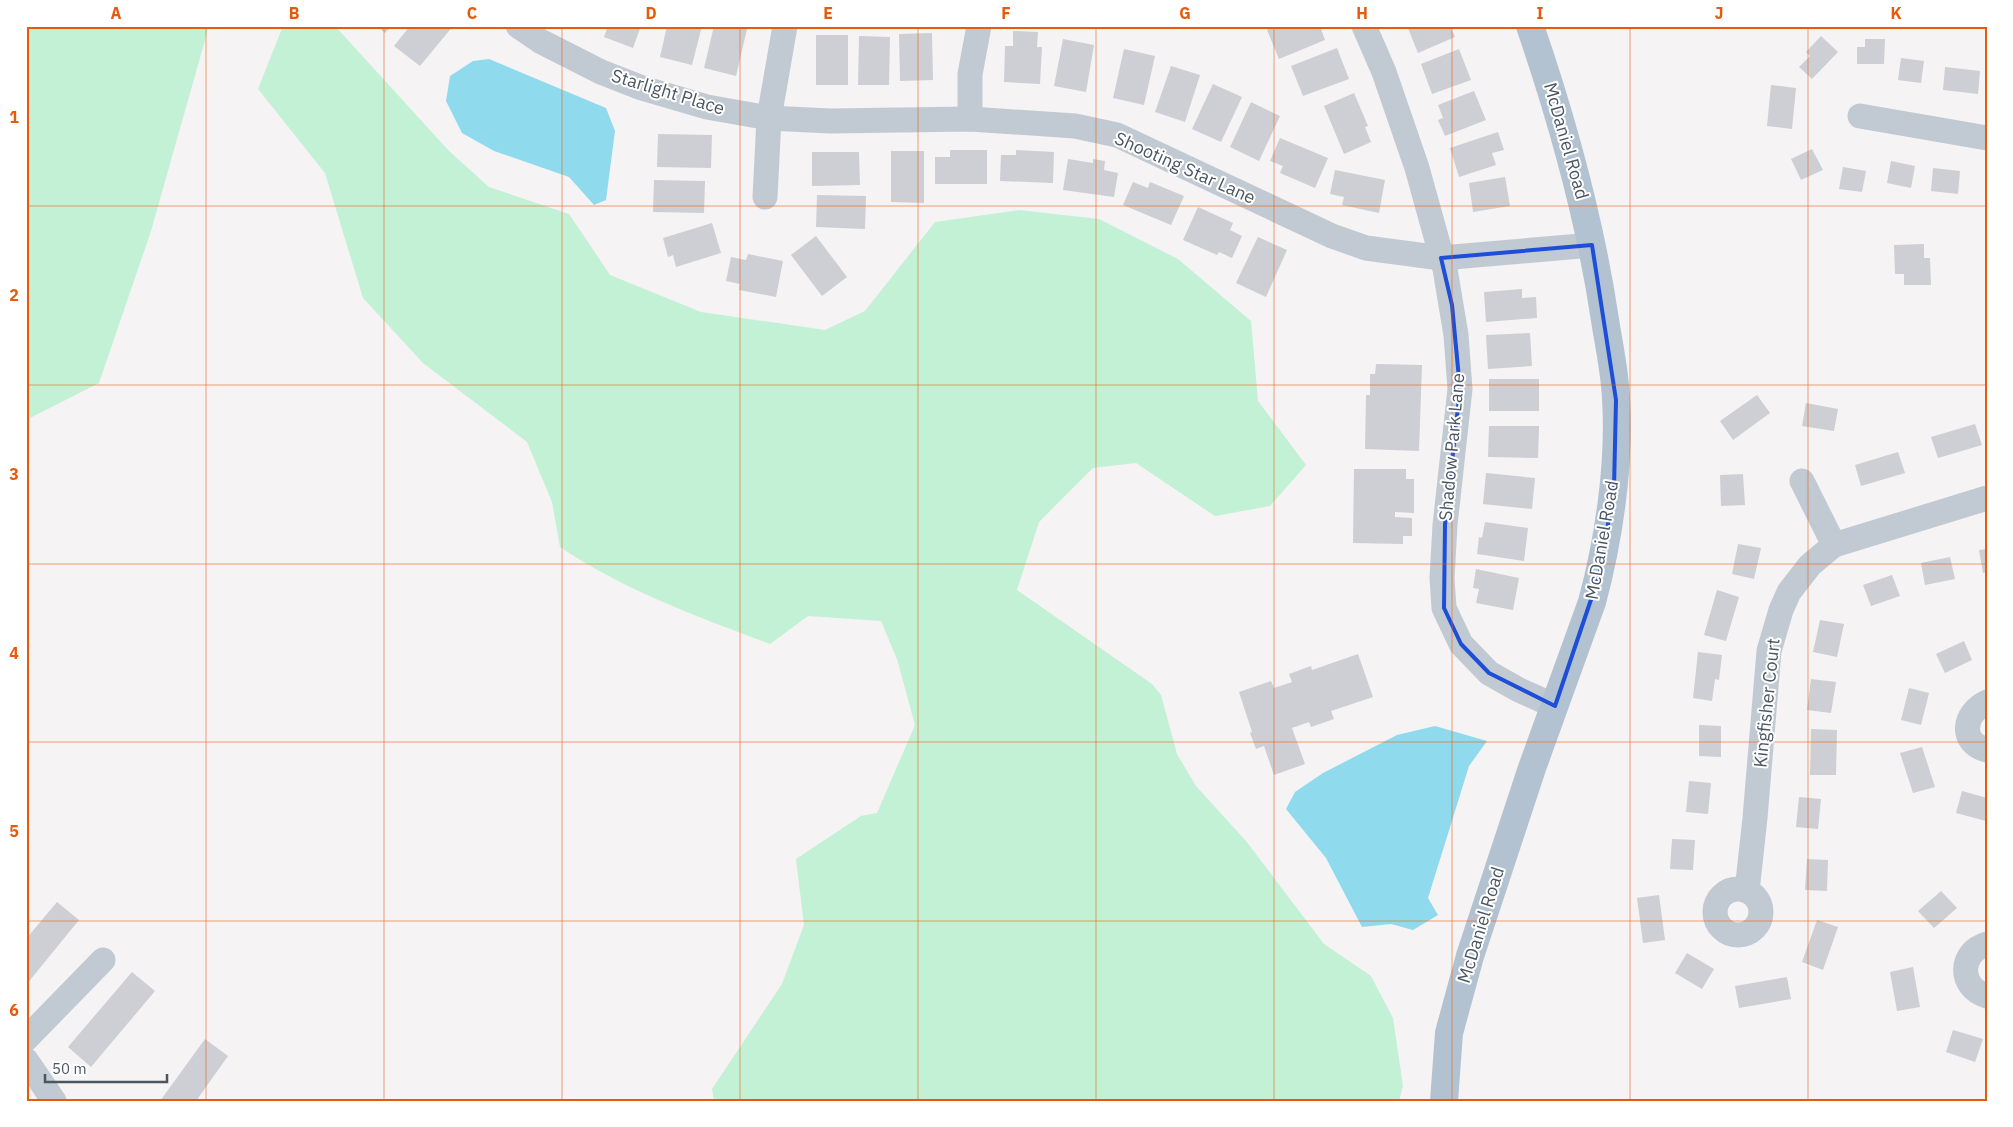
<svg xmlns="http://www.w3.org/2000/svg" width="2013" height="1127" font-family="'IBM Plex Sans',sans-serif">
	<rect width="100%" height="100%" fill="#f5f3f3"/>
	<g fill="#c3f1d5">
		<polygon points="26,26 209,26 151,231 99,383 26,420"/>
		<path d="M283,26H335L449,151L489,187L569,214L610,275L701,312L825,330L865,311L935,222L1019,210L1099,219L1178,259L1251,321L1258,401L1306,465L1270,506L1215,516L1136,463L1093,468L1039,522L1017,590L1152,684L1161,695L1177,754L1196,786L1246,841L1324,944L1371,976L1393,1018L1403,1086L1399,1101H714L712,1089L782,984L804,925L796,859L861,816L877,813L915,725L897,659L881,621L808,616L770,644C698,617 624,590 560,547L552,502L527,442L423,363L363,298L325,173L258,89Z"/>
	</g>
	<g fill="#90daee">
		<polygon points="489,59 606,108 615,131 606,200 594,205 569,177 494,151 462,133 446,101 450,76 473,61"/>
		<polygon points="1435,726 1487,741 1469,766 1428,898 1438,915 1413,930 1391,924 1362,927 1326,858 1286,809 1295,792 1323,773 1397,735"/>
	</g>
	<g fill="#cdcfd5">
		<polygon points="377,26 392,26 385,33"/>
		<polygon points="410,26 453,26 420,66 394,46"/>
		<polygon points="608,26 641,26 633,48 604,37"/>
		<polygon points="667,26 702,26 692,65 660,57"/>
		<polygon points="714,26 734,26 747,29 736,76 704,68"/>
		<polygon points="1275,26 1320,26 1325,40 1279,59 1267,30"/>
		<polygon points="1407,26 1450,26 1455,37 1418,53"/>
		<polygon points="1013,31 1038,32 1037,47 1042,47 1040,84 1004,82 1005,46 1013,46"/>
		<polygon points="932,33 933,80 900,81 899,34"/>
		<rect x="816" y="35" width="32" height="50"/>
		<polygon points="859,36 890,37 889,85 858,85"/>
		<polygon points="1821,36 1838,52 1812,79 1799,67 1810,56 1806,52"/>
		<polygon points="1063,39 1094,45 1086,92 1054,86"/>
		<polygon points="1865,39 1885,39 1884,64 1857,64 1857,47 1865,47"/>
		<polygon points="1337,48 1349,79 1303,96 1291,66"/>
		<polygon points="1124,49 1155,56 1144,105 1113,98"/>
		<polygon points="1459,49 1471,80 1432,94 1421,64"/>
		<polygon points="1901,58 1924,61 1921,83 1898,80"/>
		<polygon points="1171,66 1200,75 1185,122 1155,112"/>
		<polygon points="1945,67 1980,71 1978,94 1943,90"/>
		<polygon points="1213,84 1242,97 1221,142 1192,129"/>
		<polygon points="1771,85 1796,88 1792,129 1767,126"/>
		<polygon points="1474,91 1486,120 1445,136 1438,120 1443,118 1438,105"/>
		<polygon points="1354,93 1368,126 1365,127 1371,142 1344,154 1324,106"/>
		<polygon points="1251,102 1280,116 1259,161 1230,147"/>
		<polygon points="1498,132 1504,150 1492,153 1496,165 1459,177 1450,148"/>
		<polygon points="658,134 712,135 711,168 657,167"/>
		<polygon points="1280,138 1328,158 1315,188 1280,173 1283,166 1270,161"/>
		<polygon points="1812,149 1823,170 1801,180 1791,159"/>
		<polygon points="950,150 987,150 987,184 935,184 935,157 950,157"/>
		<polygon points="1016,150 1054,152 1053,183 1000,181 1001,155 1016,155"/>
		<polygon points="891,151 924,151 924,203 891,202"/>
		<polygon points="812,152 859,152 860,185 812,186"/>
		<polygon points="1068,159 1093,163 1093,159 1105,161 1104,170 1118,173 1114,197 1063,190"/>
		<polygon points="1891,161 1915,166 1911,188 1887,183"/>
		<polygon points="1843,167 1866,171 1862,192 1839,189"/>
		<polygon points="1933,168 1960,171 1958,194 1931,191"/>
		<polygon points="1335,170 1385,180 1379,213 1342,205 1344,197 1330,194"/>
		<polygon points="1505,177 1510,206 1473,212 1469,183"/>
		<polygon points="654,180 705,181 704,213 653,212"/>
		<polygon points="1133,182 1148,188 1150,182 1184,196 1171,225 1123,205"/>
		<polygon points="817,195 866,196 865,229 816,227"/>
		<polygon points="1198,207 1233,223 1230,230 1242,236 1232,258 1219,252 1217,255 1183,240"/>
		<polygon points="712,223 721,253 676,267 673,255 668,257 663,238"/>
		<polygon points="816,236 847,277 822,296 791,255"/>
		<polygon points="1258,237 1287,250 1266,297 1236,283"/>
		<polygon points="1924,244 1924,258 1930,258 1931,285 1904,285 1904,274 1895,274 1894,245"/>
		<polygon points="748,254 783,261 776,297 739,290 740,284 726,281 731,257 746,260"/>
		<polygon points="1522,289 1522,298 1536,297 1537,318 1486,322 1484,292"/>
		<polygon points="1530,333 1532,366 1488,369 1486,335"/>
		<polygon points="1376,364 1422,365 1419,451 1365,449 1366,395 1370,395 1370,374 1375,374"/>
		<rect x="1489" y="379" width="50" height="32"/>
		<polygon points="1757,395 1770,413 1733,440 1720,421"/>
		<polygon points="1806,403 1838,409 1834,431 1802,426"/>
		<polygon points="1975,424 1982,445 1938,458 1931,437"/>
		<polygon points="1489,426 1539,426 1538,458 1488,457"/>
		<polygon points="1898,452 1905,473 1861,486 1855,465"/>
		<polygon points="1354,469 1406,469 1406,479 1414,479 1414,513 1395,512 1395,517 1412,518 1412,536 1403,536 1403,544 1353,543"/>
		<polygon points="1486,473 1535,478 1532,509 1483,504"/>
		<polygon points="1743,474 1745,505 1721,506 1720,475"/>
		<polygon points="1485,522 1528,528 1524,561 1477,554 1479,537 1482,538"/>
		<polygon points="1738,544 1761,548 1754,579 1732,574"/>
		<polygon points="1987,549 1987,572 1983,573 1979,550"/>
		<polygon points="1950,557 1955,579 1925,585 1921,563"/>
		<polygon points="1476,569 1519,578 1513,610 1476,603 1479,589 1473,588"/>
		<polygon points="1892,575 1900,596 1871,606 1863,585"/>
		<polygon points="1717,590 1739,597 1726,641 1704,635"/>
		<polygon points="1820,620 1844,624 1837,657 1813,652"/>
		<polygon points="1964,641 1972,660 1945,673 1936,654"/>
		<polygon points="1698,652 1722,655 1719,680 1715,679 1712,701 1693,698"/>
		<polygon points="1358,654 1373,697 1331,711 1334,719 1311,727 1309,722 1292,728 1305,764 1274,775 1264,746 1256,749 1250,733 1252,732 1239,692 1271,681 1274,688 1292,682 1289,674 1311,666 1312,670"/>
		<polygon points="1811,679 1836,682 1831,713 1807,710"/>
		<polygon points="1909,688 1929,693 1921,725 1901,720"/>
		<polygon points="1699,725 1721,726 1721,757 1699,756"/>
		<polygon points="1811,729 1837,730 1836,775 1810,775"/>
		<polygon points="1922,747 1935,787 1913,793 1900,753"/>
		<polygon points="1689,781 1711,783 1708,814 1686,812"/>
		<polygon points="1962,791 1987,798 1986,821 1956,813"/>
		<polygon points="1799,797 1821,799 1818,829 1796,827"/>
		<polygon points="1672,839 1695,840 1693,870 1670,869"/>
		<polygon points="1807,859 1828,860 1827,891 1805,890"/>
		<polygon points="1941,891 1957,908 1934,928 1918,911"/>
		<polygon points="1659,895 1665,940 1643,943 1637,898"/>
		<polygon points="57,902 79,920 26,985 26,939"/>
		<polygon points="1817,920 1838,927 1823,970 1802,962"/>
		<polygon points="1687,953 1714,969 1702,989 1675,973"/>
		<polygon points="1913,967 1920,1007 1897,1011 1890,972"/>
		<polygon points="132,972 155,991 91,1067 68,1047"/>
		<polygon points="1787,977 1791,999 1739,1008 1735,986"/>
		<polygon points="1953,1030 1983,1039 1975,1062 1946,1052"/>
		<polygon points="205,1039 228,1056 196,1101 160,1101"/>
	</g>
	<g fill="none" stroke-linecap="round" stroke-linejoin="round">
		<g stroke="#c1cad2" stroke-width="25">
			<polyline points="518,26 540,41 601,72 642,88 707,107 769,118 830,121 970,119 1075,126 1117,135 1332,236 1366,248 1441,258 1592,245"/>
			<polyline points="1364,26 1384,72 1417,168 1445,269 1456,335 1460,389 1445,525 1442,578 1444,608 1461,644 1489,673 1519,690 1555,706"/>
			<polyline points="1860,116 1987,138"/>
			<polyline points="970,119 970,74 979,26"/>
			<polyline points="765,197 769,118 785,26"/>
			<polyline points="1802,481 1834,545"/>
			<path d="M1987,702C1963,713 1959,743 1987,750"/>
			<circle cx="1738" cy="912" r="23"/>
			<polyline points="1747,891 1755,818 1769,651 1781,610 1789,592 1810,565 1834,545 1987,498"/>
			<path d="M1987,944C1959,952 1958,987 1987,996"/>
			<polyline points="26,1039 103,960"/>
			<polyline points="26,1060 54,1101"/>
		</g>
		<path stroke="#b3c2d1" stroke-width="28" d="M1444,1101L1449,1033L1470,956L1532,768L1592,602C1609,539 1620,464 1616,399C1615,372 1609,346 1605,320C1590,219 1563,122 1530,26"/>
	</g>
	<path fill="none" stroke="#1d4ed8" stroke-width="4" stroke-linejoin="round" d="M1592,245L1616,400L1614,488L1600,573L1555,706L1489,673L1461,644L1444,608L1445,525L1460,389L1452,305L1441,258Z"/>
	<path fill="none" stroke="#e8590c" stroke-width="1" stroke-opacity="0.55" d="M206,26V1101M384,26V1101M562,26V1101M740,26V1101M918,26V1101M1096,26V1101M1274,26V1101M1452,26V1101M1630,26V1101M1808,26V1101M26,206H1987M26,385H1987M26,564H1987M26,742H1987M26,921H1987"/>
	<g text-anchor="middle" stroke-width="4" stroke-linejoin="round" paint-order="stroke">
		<g font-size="18" fill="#4a5661" stroke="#fff">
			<text transform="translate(668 92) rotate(17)" y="6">Starlight Place</text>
			<text transform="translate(1566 141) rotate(74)" y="6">McDaniel Road</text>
			<text transform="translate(1185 168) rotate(24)" y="6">Shooting Star Lane</text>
			<text transform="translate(1452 447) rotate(-85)" y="6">Shadow Park Lane</text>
			<text transform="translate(1602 540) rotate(-80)" y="6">McDaniel Road</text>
			<text transform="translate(1767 703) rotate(-84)" y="6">Kingfisher Court</text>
			<text transform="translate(1481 925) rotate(-73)" y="6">McDaniel Road</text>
		</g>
	</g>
	<rect width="2013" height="1127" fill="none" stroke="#ffffff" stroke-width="55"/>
	<path d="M45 1074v8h122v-8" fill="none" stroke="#4a5661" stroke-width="2.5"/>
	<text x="52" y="1074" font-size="15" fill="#4a5661" stroke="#ffffff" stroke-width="4" paint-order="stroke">50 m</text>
	<rect x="28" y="28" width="1958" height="1072" fill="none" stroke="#e8590c" stroke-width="2"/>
	<g font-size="16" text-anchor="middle" font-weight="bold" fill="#e8590c">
		<text x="116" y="19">A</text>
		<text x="294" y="19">B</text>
		<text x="472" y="19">C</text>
		<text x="651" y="19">D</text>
		<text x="828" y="19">E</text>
		<text x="1006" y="19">F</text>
		<text x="1185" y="19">G</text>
		<text x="1362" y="19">H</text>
		<text x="1540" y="19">I</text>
		<text x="1719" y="19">J</text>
		<text x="1896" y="19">K</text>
		<text x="14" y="123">1</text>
		<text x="14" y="301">2</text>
		<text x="14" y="480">3</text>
		<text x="14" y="659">4</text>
		<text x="14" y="837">5</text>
		<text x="14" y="1016">6</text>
	</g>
</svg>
